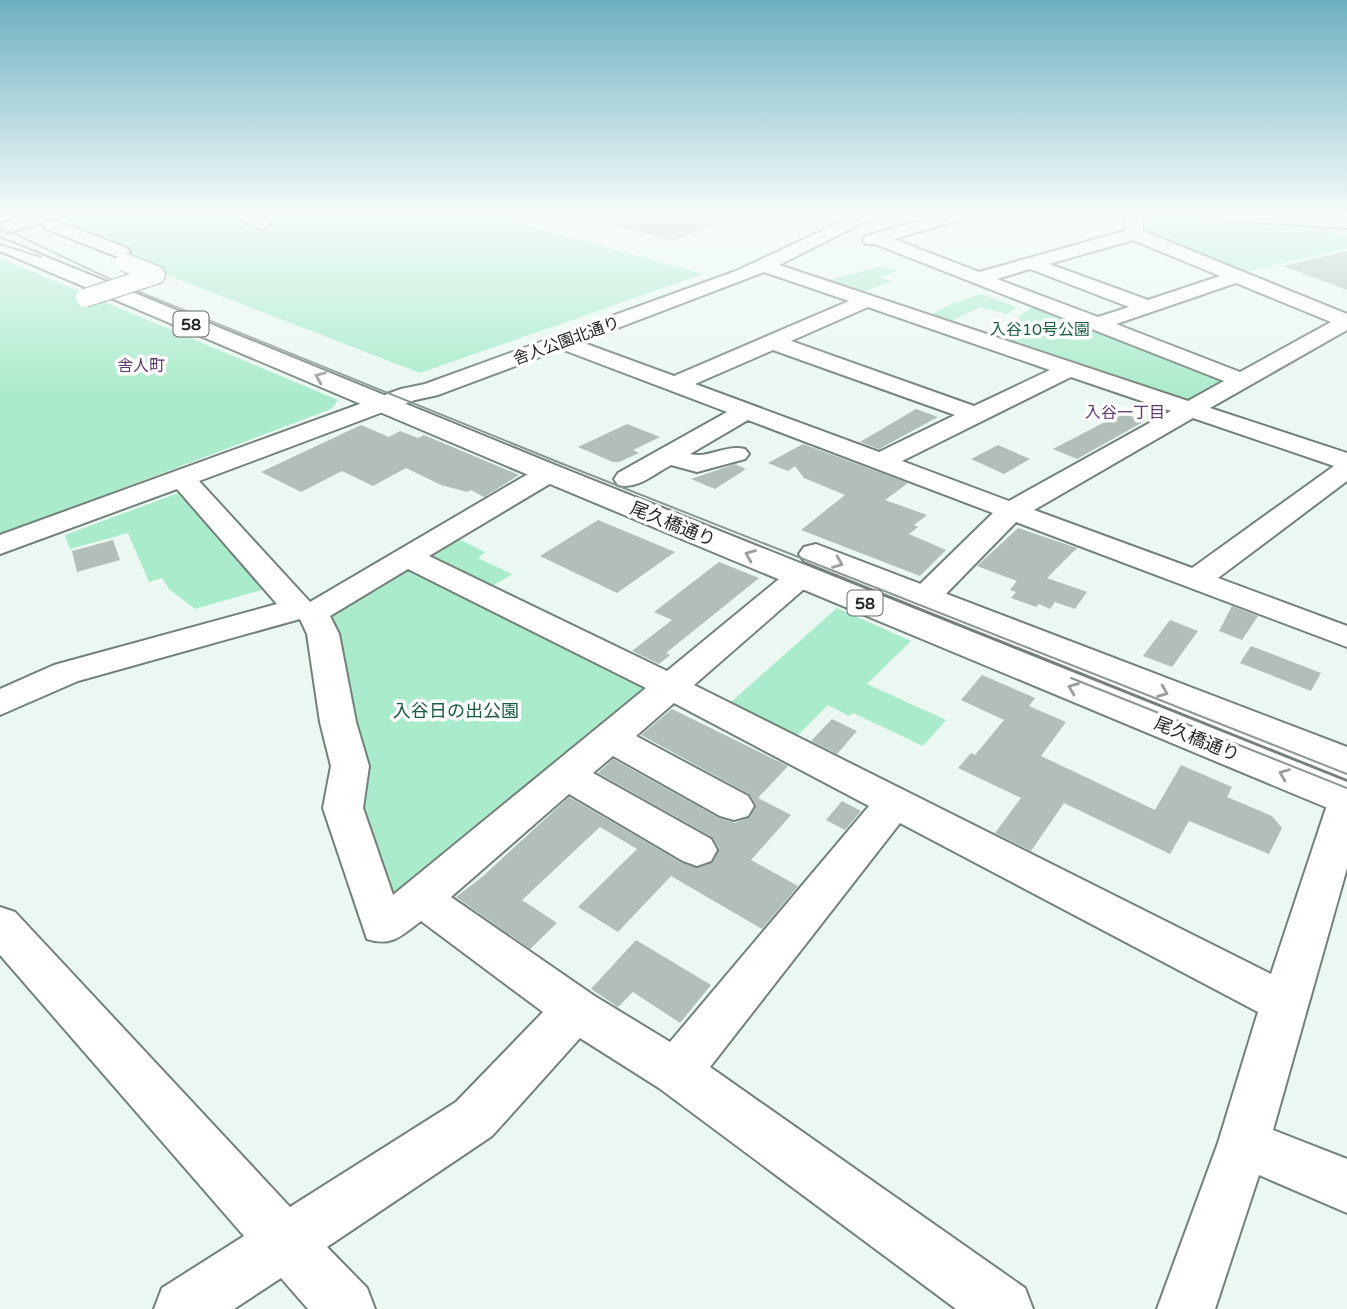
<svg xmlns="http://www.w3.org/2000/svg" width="1347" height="1309" font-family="'Varela Round','Noto Sans JP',sans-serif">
	<rect width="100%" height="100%" fill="#eaf8f1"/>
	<g fill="#aaebcc">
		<polygon points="7,213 483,213 703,274 420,373"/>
		<polygon points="1146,215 1318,227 1347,237 1347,248 1249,271 1238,270 1148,233"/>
		<polygon points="0,258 338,400 331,409 0,535"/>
		<polygon points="881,266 897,271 880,277 892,282 861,292 826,281"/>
		<polygon points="981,294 1016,307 1007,314 980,307 953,320 932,314 955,302 959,304 957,302"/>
		<polygon points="1032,307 1043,307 1227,380 1190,399 1177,398 999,339 995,335"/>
		<polygon points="181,492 265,589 195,609 169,589 162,578 149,582 128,533 70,549 65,535"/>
		<polygon points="454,537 485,552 478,558 512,574 491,587 432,557 432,549"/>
		<polygon points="413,569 642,684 642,694 404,897 383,897 352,810 324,613 396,571"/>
		<polygon points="837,608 911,641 867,684 946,720 923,746 853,713 849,716 828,705 797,736 731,702"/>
	</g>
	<g fill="#b2bfb8">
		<polygon points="593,213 738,213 738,214 673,241 592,219"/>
		<polygon points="1347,251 1347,290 1283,266"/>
		<polygon points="916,409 938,417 879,449 860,442"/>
		<polygon points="1122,413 1145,421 1077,459 1053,449"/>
		<polygon points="627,424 660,437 633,450 639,453 619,462 613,462 578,447"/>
		<polygon points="361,425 389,437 400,431 418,438 424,435 519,475 484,497 471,490 467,492 441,485 406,468 373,486 342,471 301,492 261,472"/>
		<polygon points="803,444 908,483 885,500 927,515 914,525 918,527 909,534 946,550 920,576 801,530 845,495 804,478 795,466 788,471 768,463"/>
		<polygon points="998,445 1030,459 1004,474 971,459"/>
		<polygon points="735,464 746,469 715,489 691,479"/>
		<polygon points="598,520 675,552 617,593 540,556"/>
		<polygon points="1018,528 1077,548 1047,578 1087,592 1075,609 1055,602 1050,609 1039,604 1036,607 1011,598 1016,592 1010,590 1017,581 977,566"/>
		<polygon points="113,540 120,560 77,572 72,551"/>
		<polygon points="719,562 759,578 666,653 670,655 659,664 632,651 672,620 654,612"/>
		<polygon points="1232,606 1258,616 1242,640 1219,631"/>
		<polygon points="1170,620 1198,631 1172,667 1143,656"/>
		<polygon points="1251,646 1321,673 1311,691 1240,663"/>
		<polygon points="982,675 1035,698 1029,706 1066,722 1041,756 1155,810 1181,765 1232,787 1227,797 1272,816 1282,828 1269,854 1189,821 1170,854 1064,803 1031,851 995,833 1021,798 958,768 971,753 975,755 1004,720 961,700"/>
		<polygon points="672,709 788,766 758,798 791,815 751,860 798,886 762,929 671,876 618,932 578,907 637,849 600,827 522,900 557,923 530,949 456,897 482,877 569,797 682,863 698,868 713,862 719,849 712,837 598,773 613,759 719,818 735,823 750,817 756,805 749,794 641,735"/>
		<polygon points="832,719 857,731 837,754 811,741"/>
		<polygon points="842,801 861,811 845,830 826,820"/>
		<polygon points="636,940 711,985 680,1023 633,992 618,1007 591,989"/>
	</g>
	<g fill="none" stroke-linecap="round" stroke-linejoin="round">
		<g stroke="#74807a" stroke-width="4">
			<g id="minor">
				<polygon points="35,213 61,213 51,219 127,248 130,252 121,257 115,256 44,228 43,222 8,233 0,229 2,224"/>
				<path d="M223,213C239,213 258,212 270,224L262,229Z"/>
				<path d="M860,213H882L779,265L1188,401L1224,381L875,244H866L863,240L866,236L947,213H975L973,216L894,239L979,272L1125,231L1126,213H1142L1143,231L1347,314V330L1210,408L1347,453V481L1218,578L1347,626V647L1016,522L936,604L925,606L914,604L909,597L914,590L993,513L748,420L690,454C708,459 726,444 745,449L749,454L745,459L697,472L671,465C654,474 637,490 618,485L614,479L618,473L727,412L561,349L438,395L415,400L199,481L310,602L540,467L549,465L558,467L562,473L558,479L429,556L667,671L790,570L801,567L812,570L816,576L812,582L694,685L1271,974L1328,802L1333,792L1347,788V868L1273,1130L1347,1159V1213L1259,1175L1215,1309H1157L1218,1143L1258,1012L900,823L710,1067L1025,1288L1033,1309H956L659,1088L580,1038L492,1136L327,1247L367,1288L375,1309H308L281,1278L234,1309H154L162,1288L244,1236L0,955V907L15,912L290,1207L456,1102L543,1012L421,921C401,936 392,947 367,939L323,808L331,766L320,722L307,634L300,619L78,681L0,715V689L54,665L277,604L177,489L0,554V535L401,389L425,384L736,271ZM1133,240L1220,276L1148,300L1049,264ZM1030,269L1129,307L1098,317L997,279ZM764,272L849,301L674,376L581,342ZM1236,283L1331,322L1240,372L1116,324ZM868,307L1050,370L974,406L791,341ZM773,350L955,415L879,452L695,384ZM1071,377L1171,411L1009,501L902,461ZM1193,418L1334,466L1192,568L1034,510ZM408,569L646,688L393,895L363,808L369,766L356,722L339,634L330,616ZM674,703L869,806L670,1042L593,995L451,897L569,794L683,861L697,866L711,861L717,850L711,839L593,773L613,756L720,816L734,820L748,816L754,806L748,796L636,736Z"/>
				<polygon points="1195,213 1280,213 1347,218 1347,228 1203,218"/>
			</g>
		</g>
		<g stroke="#74807a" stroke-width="4">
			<g id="major">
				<polygon points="0,238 560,467 1347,782 1347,816 538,479 0,251"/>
				<polygon points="816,544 1347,747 1347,779 804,561 799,554 804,547"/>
			</g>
		</g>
		<use href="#minor" fill="#fff" fill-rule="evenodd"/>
		<use href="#major" fill="#fff" fill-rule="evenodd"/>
		<g stroke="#8d9792" stroke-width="2">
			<polyline points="0,227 127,287 558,462 1347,774"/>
			<polyline points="0,244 41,257"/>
			<polyline points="1071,678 1347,788"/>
		</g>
		<g stroke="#74807a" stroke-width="20" stroke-linecap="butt">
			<polyline id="minor-bridge" points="85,298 156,275 124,262"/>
		</g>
		<use href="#minor-bridge" stroke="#fff" stroke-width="18"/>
	</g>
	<defs><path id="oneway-chevron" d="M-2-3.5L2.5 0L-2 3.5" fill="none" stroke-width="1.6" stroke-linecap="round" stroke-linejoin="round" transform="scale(1.75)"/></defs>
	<g stroke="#9c9e9d">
		<use href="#oneway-chevron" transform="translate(320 377) rotate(-157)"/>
		<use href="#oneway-chevron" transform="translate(750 555) rotate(-158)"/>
		<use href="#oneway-chevron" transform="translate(838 563) rotate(22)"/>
		<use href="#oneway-chevron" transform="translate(1073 688) rotate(-158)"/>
		<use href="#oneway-chevron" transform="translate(1163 692) rotate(22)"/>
		<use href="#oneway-chevron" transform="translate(1284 774) rotate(-158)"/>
	</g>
	<linearGradient id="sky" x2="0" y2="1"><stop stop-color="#6db1c1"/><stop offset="0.54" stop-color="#f6fcf9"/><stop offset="1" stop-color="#f6fcf9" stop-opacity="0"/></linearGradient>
	<rect width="1347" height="397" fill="url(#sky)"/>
	<g text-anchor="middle" stroke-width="7" stroke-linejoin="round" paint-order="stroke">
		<g fill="#fff" stroke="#646866" stroke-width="2">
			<rect x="173.5" y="311.5" width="35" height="25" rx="5"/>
			<rect x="847.5" y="590.5" width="35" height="25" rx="5"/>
		</g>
		<g font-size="16" font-weight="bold" fill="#222725">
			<text x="191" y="330">58</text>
			<text x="865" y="609">58</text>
		</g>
		<g font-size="16" fill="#185b41" stroke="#fff">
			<text x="1040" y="335">入谷10号公園</text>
		</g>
		<g font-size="16" fill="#222725" stroke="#fff">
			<text transform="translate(566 340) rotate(-20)" y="6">舎人公園北通り</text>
		</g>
		<g font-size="16" fill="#5d3770" stroke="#fff">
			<text x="141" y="371">舎人町</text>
			<text x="1125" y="418">入谷一丁目</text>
		</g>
		<g font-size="18" fill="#222725" stroke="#fff">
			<text transform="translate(673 524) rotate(22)" y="6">尾久橋通り</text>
			<text transform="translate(1197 739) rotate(22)" y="6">尾久橋通り</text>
		</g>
		<g font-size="18" fill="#185b41" stroke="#fff">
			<text x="456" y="717">入谷日の出公園</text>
		</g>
	</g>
</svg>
